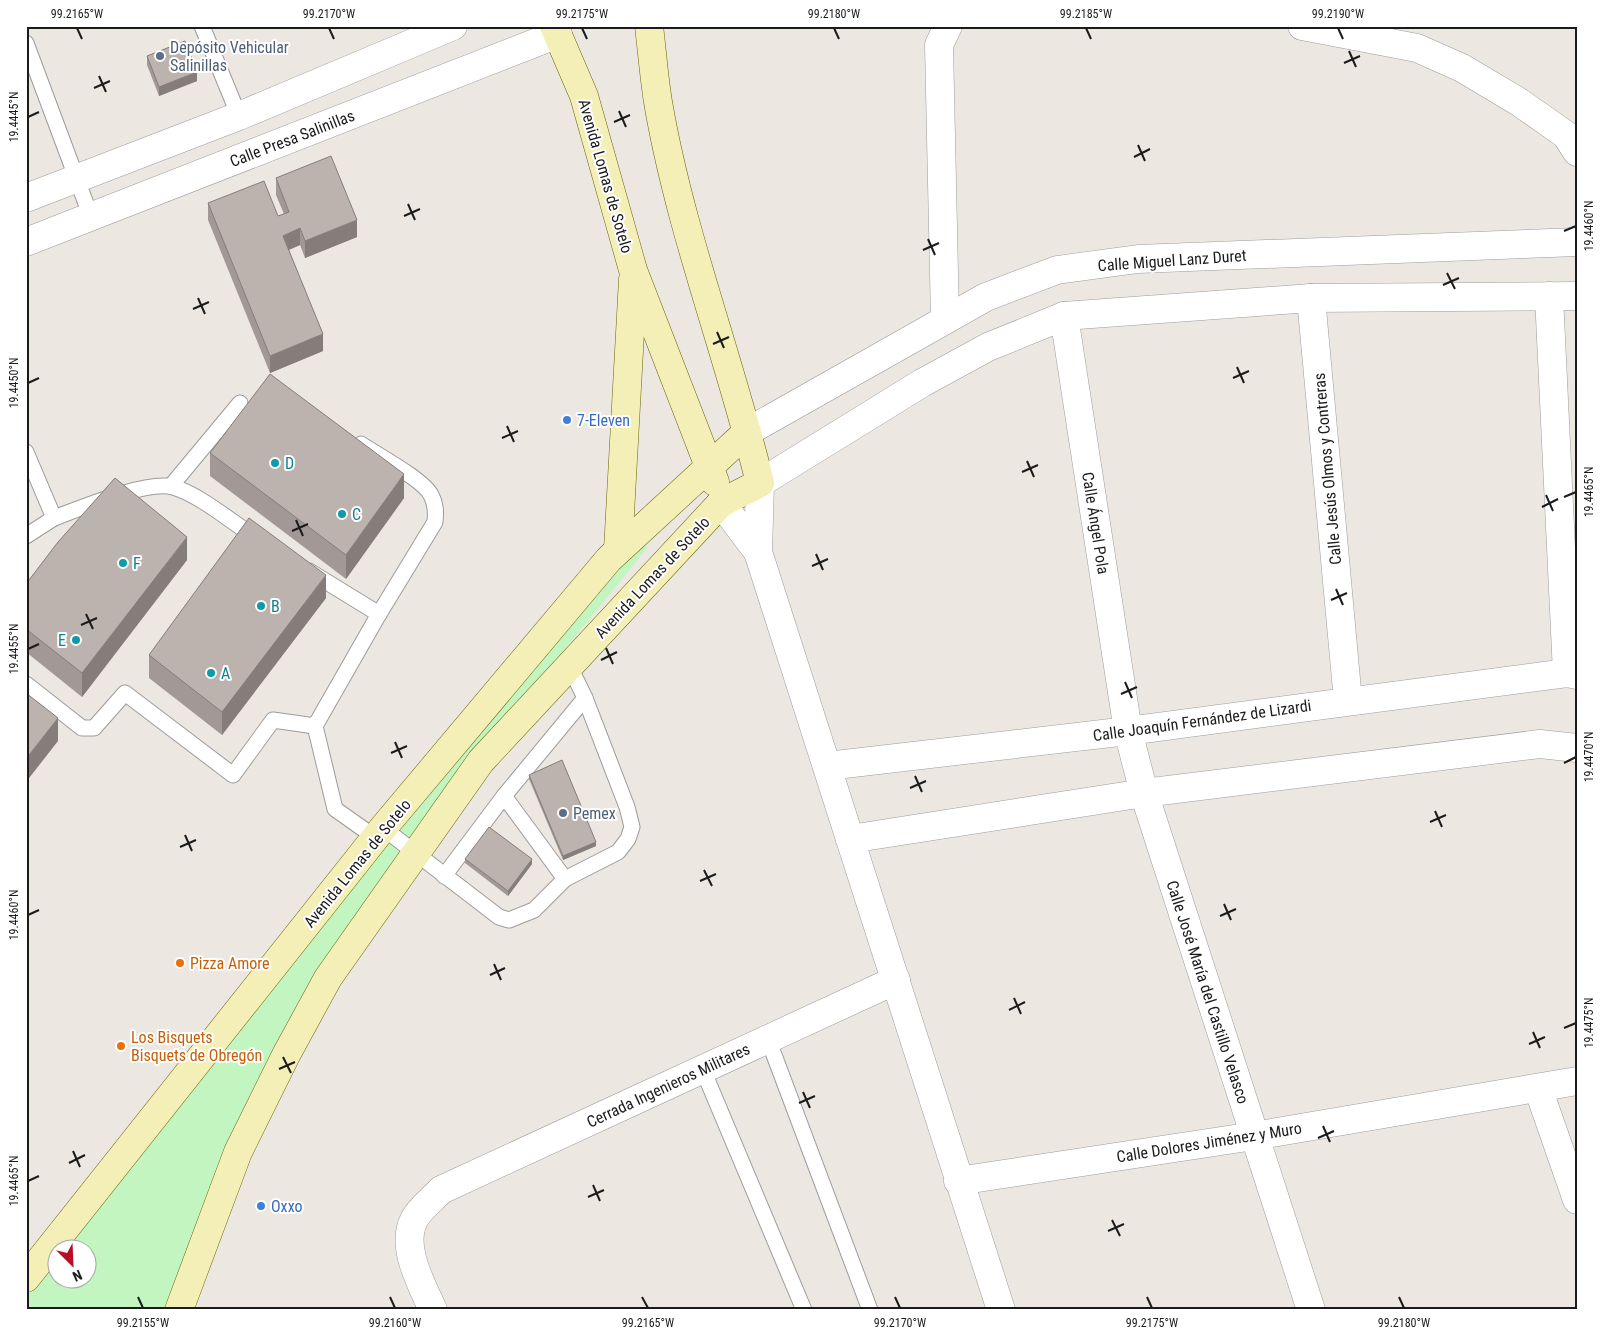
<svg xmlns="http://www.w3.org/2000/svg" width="1603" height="1336" font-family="'Roboto Condensed',sans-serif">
	<rect width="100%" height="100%" fill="#ece7e1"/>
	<polygon fill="#c2f5bf" points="635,544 648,547 457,782 221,1167 163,1310 26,1310 26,1294 57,1254 58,1278 88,1278 88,1248 62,1248 456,753"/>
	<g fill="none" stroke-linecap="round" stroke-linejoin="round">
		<g stroke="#9c9c9c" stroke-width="17">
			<g id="lane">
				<polyline points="202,26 239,116"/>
				<polyline points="26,43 91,217"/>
				<path d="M361,444C377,455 424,480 431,495C436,504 436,512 435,522L379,614"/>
				<polyline points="26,452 54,518 26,536"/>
				<polyline points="171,486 240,403"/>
				<path d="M54,518C81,508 147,480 173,487C199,494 234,524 258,539"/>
				<polyline points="26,684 82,728 94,728 125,693 233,775 273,720 315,726 379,614 309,571"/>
				<polyline points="315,726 335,809 376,838"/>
				<polyline points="504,796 565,879"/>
				<polyline points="383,828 499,917 509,920 534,910 565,879 618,852 628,839 632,827 627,807 585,698 569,665"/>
				<polyline points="444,876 504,796 585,698"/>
				<polyline points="768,1039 870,1310"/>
				<polyline points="703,1070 804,1310"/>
			</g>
		</g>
		<g stroke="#9c9c9c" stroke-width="29">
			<g id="street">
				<polyline points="1302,26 1417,48 1462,68 1519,102 1566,135 1577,152"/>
				<polyline points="26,198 239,116 453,26"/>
				<polyline points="26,242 558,34"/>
				<polyline points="1549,296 1567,673"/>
				<polyline points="1311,298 1348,701"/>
				<polyline points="1064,316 1128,731 1144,793 1311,1310"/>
				<polyline points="945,319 939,45 948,26"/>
				<polyline points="747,432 986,297 1057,270 1138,259 1577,242"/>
				<polyline points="721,503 758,552"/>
				<polyline points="827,766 1128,731 1567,673 1577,675"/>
				<polyline points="850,839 1144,793 1540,744 1577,748"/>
				<polyline points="1538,1088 1577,1200"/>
				<polyline points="958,1181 1254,1136 1577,1081"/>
				<path d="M433,1310C422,1285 400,1247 414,1220C419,1209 433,1199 441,1190L896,980"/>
				<polyline points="1001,1310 758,552 760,483 922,383 988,347 1064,316 1311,298 1577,296"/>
			</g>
		</g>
		<g stroke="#69660b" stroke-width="29">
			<g id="secondary">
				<polyline points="554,26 584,96 633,270 715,482"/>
				<polyline points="618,550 633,279"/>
				<polyline points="26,1278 383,828 609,559 747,432"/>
				<path d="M179,1310L238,1152L286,1055L328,978L481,761L721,503L760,483C729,355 680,231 658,102C654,77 652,51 649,26"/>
			</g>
		</g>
		<use href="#lane" stroke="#fff" stroke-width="15"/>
		<use href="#street" stroke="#fff" stroke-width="28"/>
		<use href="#secondary" stroke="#f4efb7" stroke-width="28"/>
	</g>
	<g fill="#a29996">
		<polygon points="147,56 197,81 159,96 147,65"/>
		<polygon points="276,178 357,237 305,258 300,245 289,250 323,351 270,373 208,220 208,203 278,216 284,214 276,195"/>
		<polygon points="210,453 404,498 346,579 210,476"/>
		<polygon points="187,560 82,697 26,652 26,584"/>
		<polygon points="326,598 222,735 149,678 149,655"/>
		<polygon points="529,775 596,846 563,860 529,779"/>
		<polygon points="465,859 532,864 508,896 465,863"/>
	</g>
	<g fill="#847d7a">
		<polygon points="197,72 197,81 159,96 159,87"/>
		<polygon points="357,220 357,237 305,258 305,241"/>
		<polygon points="300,228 300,245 283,252 283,236"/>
		<polygon points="323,334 323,351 270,373 270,356"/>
		<polygon points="404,474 404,498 346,579 346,555"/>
		<polygon points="187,537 187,560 82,697 82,673"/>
		<polygon points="326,575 326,598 222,735 222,712"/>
		<polygon points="58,718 58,741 26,782 26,759"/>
		<polygon points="596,842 596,846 563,860 563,856"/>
		<polygon points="532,859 532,864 508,896 508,891"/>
	</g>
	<g fill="#bcb2ae" stroke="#847d7a">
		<polygon points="185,41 197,72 159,87 147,56"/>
		<polygon points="331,156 357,220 305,241 300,228 283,236 323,334 270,356 208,203 264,181 278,216 289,212 276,178"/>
		<polygon points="270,374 404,474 346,555 210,453"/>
		<polygon points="115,478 187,537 82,673 26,629 26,584 58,542"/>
		<polygon points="249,518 326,575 222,712 149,655"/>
		<polygon points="26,693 58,718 26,759"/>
		<polygon points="562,760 596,842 563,856 529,775"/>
		<polygon points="489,827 532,859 508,891 465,859"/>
	</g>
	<path fill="none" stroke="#1b1b1b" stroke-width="2" d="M77,28L82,39M329,28L334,39M582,28L587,39M834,28L839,39M1086,28L1091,39M1338,28L1343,39M1349,51L1356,67M1344,63L1360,56M99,76L106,92M94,88L110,81M619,111L626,127M28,117L39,112M614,122L630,115M1138,145L1145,161M1134,157L1150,149M408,204L415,220M404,216L420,209M1564,231L1576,226M928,239L935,255M923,250L939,243M1447,273L1455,289M1443,285L1459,278M198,298L205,314M193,309L209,302M717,332L724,348M713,344L729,337M1237,367L1244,383M1233,378L1249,371M28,383L39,378M507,426L514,442M502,438L518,431M1027,461L1034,477M1022,472L1038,465M1546,495L1553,511M1564,497L1576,492M1542,507L1558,499M296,520L303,536M292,531L308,524M816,554L823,570M812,566L828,559M1336,589L1343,605M1331,600L1347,593M86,614L93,629M81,625L97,618M606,648L613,664M28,649L39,644M601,660L617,652M1125,682L1132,698M1121,694L1137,687M395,742L402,758M391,753L407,746M1564,763L1576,757M915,776L922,792M910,788L926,781M1435,811L1442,827M1430,822L1446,815M185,835L192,851M180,847L196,840M704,870L712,886M700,881L716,874M1224,904L1231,920M28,915L39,910M1220,916L1236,909M494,964L501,980M490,975L505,968M1014,998L1021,1014M1009,1010L1025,1002M1564,1028L1576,1023M1533,1032L1540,1048M1529,1044L1545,1037M283,1057L291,1073M279,1069L295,1062M803,1092L810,1108M799,1103L815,1096M1323,1126L1330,1142M1318,1138L1334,1131M73,1151L80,1167M69,1163L85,1155M28,1181L39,1176M593,1185L600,1201M588,1197L604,1190M1112,1220L1120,1236M1108,1231L1124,1224M138,1297L143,1308M390,1297L395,1308M642,1297L648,1308M895,1297L900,1308M1147,1297L1152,1308M1399,1297L1404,1308"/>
	<g fill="#5c6f8a" stroke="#fff" stroke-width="2">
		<circle cx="160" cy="56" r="5"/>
		<circle cx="563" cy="813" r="5"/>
	</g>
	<g fill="#3f7fe0" stroke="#fff" stroke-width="2">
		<circle cx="567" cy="420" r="5"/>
		<circle cx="261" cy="1206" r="5"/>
	</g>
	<g fill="#0f9aa8" stroke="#fff" stroke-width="2">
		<circle cx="275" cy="463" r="5"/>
		<circle cx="342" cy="514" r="5"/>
		<circle cx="123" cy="563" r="5"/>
		<circle cx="261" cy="606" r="5"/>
		<circle cx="76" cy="640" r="5"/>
		<circle cx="211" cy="673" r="5"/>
	</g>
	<g fill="#e8710a" stroke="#fff" stroke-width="2">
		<circle cx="180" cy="963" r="5"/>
		<circle cx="121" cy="1046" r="5"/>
	</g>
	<g text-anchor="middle" stroke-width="4" stroke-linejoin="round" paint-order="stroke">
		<g font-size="16" fill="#4e5e75" stroke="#fff" text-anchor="start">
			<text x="170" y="53">Depósito Vehicular<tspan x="170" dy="18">Salinillas</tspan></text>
			<text x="573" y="819">Pemex</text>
		</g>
		<g font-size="16" fill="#1b1b1b" stroke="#fff">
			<text transform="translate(292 138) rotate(-21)" y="6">Calle Presa Salinillas</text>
			<text transform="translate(606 176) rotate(74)" y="6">Avenida Lomas de Sotelo</text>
			<text transform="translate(1172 260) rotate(-4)" y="6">Calle Miguel Lanz Duret</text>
			<text transform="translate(1327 469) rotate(-95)" y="6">Calle Jesús Olmos y Contreras</text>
			<text transform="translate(1096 523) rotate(81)" y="6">Calle Ángel Pola</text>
			<text transform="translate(652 577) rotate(-47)" y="6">Avenida Lomas de Sotelo</text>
			<text transform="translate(1202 720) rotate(-8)" y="6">Calle Joaquín Fernández de Lizardi</text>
			<text transform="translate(357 863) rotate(-51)" y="6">Avenida Lomas de Sotelo</text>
			<text transform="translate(1208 992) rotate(72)" y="6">Calle José María del Castillo Velasco</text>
			<text transform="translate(668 1085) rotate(-25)" y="6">Cerrada Ingenieros Militares</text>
			<text transform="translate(1209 1142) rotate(-9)" y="6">Calle Dolores Jiménez y Muro</text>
		</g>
		<g font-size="16" fill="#366cbe" stroke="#fff" text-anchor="start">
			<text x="577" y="426">7-Eleven</text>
			<text x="271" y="1212">Oxxo</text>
		</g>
		<g font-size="16" fill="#0d838f" stroke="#fff" text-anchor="start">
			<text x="285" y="469">D</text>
			<text x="352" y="520">C</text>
			<text x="133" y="569">F</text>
			<text x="271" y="612">B</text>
			<text x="66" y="646" text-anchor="end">E</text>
			<text x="221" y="679">A</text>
		</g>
		<g font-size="16" fill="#c56008" stroke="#fff" text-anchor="start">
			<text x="190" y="969">Pizza Amore</text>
			<text x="131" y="1043">Los Bisquets<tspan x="131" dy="18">Bisquets de Obregón</tspan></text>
		</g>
	</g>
	<rect width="1603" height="1336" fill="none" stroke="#ffffff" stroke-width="55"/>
	<g transform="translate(72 1264) rotate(156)"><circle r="24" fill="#ffffff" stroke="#a4a4a4"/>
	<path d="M0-4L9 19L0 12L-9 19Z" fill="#b90d24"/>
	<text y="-8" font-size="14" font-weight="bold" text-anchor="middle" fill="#1b1b1b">N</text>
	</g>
	<rect x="28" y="28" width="1548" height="1280" fill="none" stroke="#1b1b1b" stroke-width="2"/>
	<g font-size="12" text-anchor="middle" fill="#1b1b1b">
		<text x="77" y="18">99.2165°W</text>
		<text x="329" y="18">99.2170°W</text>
		<text x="582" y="18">99.2175°W</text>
		<text x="834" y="18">99.2180°W</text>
		<text x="1086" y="18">99.2185°W</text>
		<text x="1338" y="18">99.2190°W</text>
		<text transform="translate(14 117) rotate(-90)" y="4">19.4445°N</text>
		<text transform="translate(1589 226) rotate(-90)" y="4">19.4460°N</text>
		<text transform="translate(14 383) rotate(-90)" y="4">19.4450°N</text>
		<text transform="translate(1589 492) rotate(-90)" y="4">19.4465°N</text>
		<text transform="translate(14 649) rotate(-90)" y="4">19.4455°N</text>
		<text transform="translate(1589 757) rotate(-90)" y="4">19.4470°N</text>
		<text transform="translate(14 915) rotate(-90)" y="4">19.4460°N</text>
		<text transform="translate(1589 1023) rotate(-90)" y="4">19.4475°N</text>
		<text transform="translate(14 1181) rotate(-90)" y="4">19.4465°N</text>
		<text x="143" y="1327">99.2155°W</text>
		<text x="395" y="1327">99.2160°W</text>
		<text x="648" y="1327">99.2165°W</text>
		<text x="900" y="1327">99.2170°W</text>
		<text x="1152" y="1327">99.2175°W</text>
		<text x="1404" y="1327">99.2180°W</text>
	</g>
</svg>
